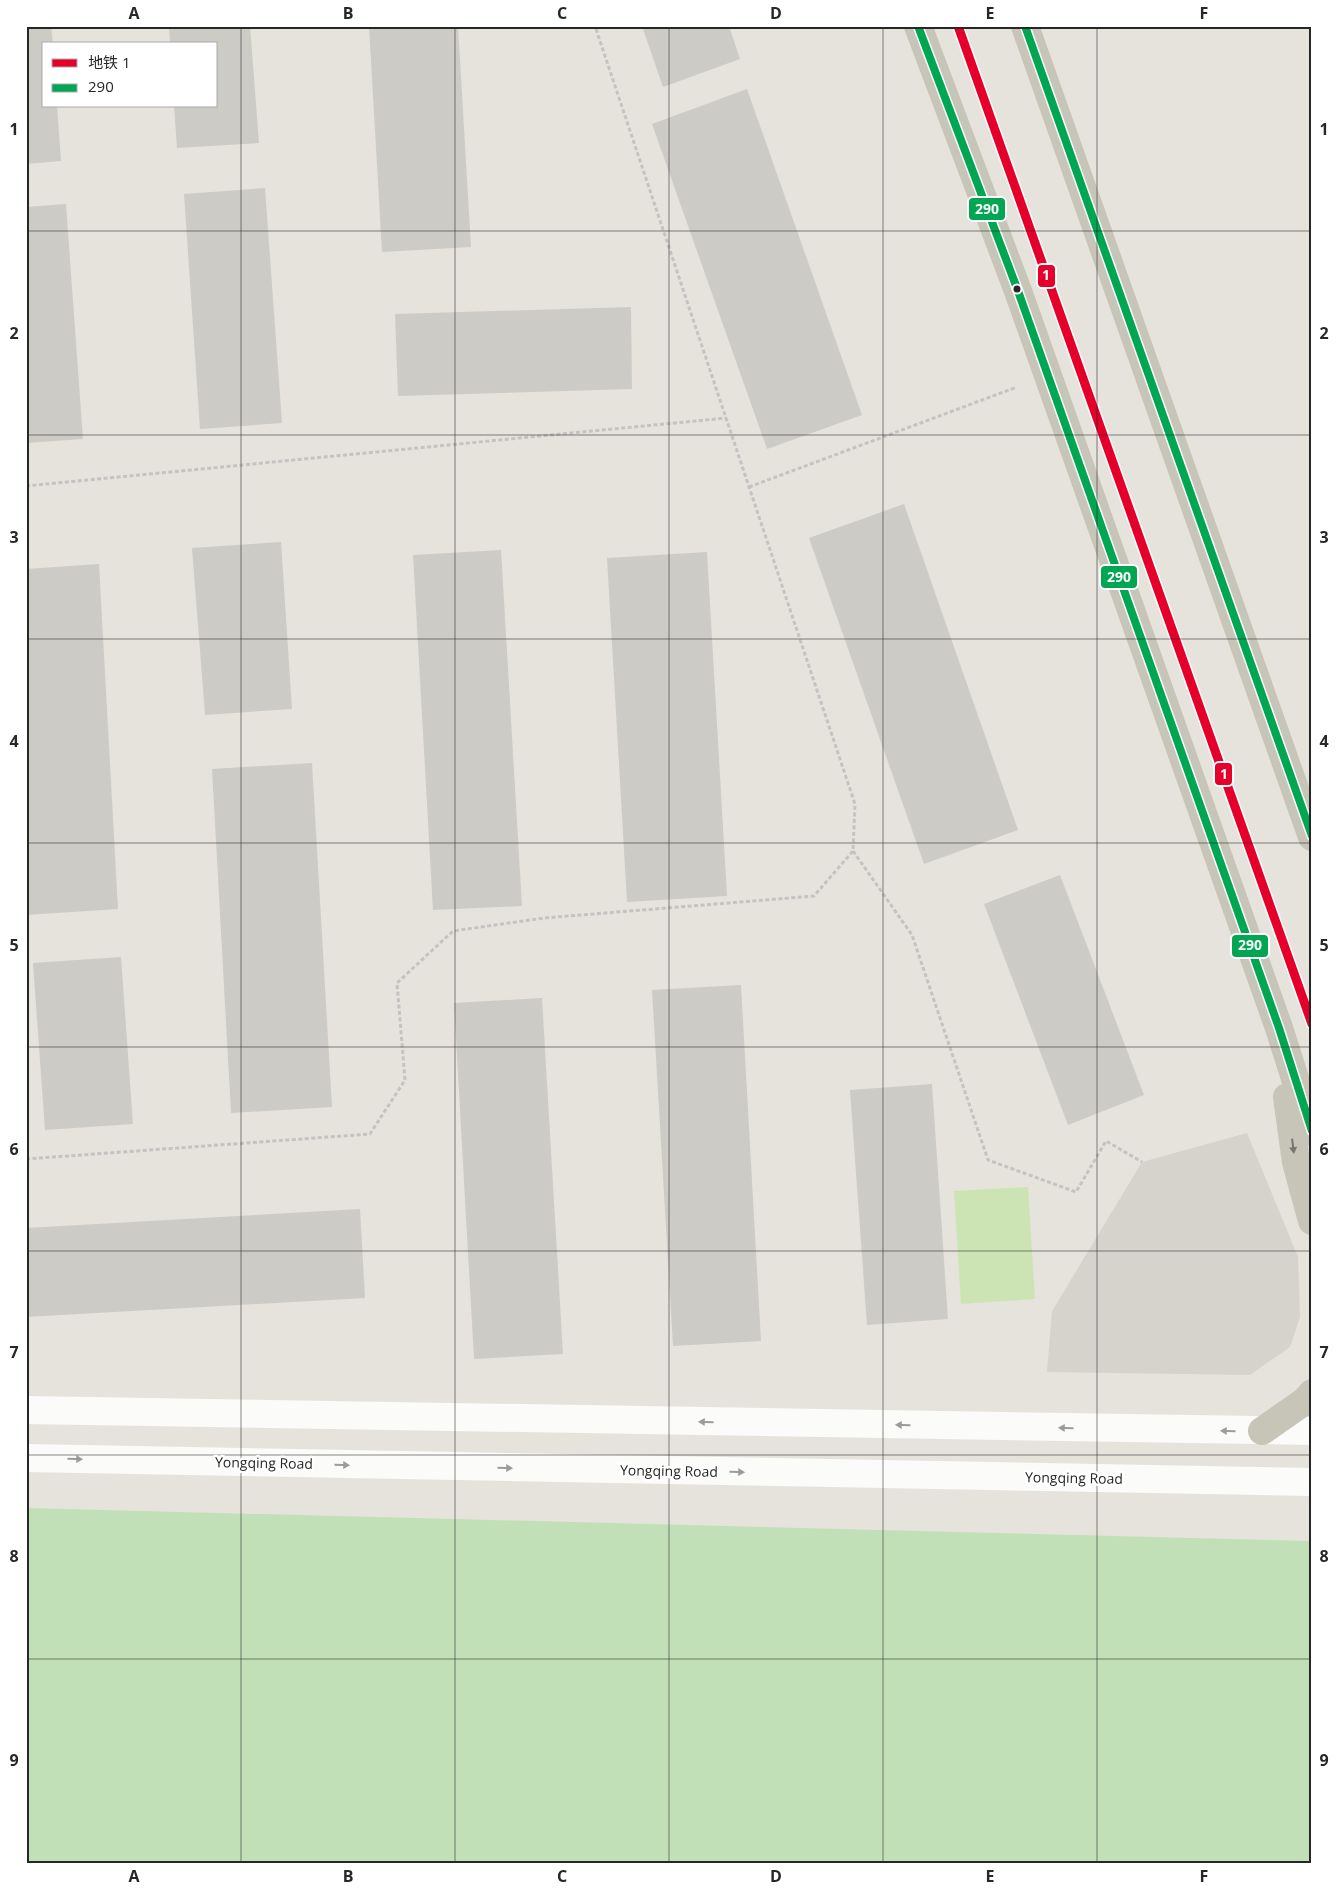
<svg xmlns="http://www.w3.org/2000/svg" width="1338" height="1890" font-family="'Open Sans','Noto Sans SC',sans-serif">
	<rect width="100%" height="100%" fill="#e6e3dc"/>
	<polygon fill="#c2e0b7" points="26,1508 1312,1541 1312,1864 26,1864"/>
	<polygon fill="#cce4b4" points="1028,1187 1035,1299 961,1304 954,1191"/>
	<polygon fill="#d6d3cc" points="1247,1133 1298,1257 1300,1317 1290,1347 1250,1375 1047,1372 1052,1311 1142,1162"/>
	<g fill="#cccbc6">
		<polygon points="26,26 51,26 53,44 44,44 44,106 57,106 61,161 26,164"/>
		<polygon points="169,26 250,26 259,143 177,148 174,106 216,106 216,44 170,44"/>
		<polygon points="369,26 458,26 471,247 382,252"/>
		<polygon points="642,26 729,26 740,59 663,87"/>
		<polygon points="747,89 862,415 767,449 652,124"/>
		<polygon points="265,188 282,423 200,429 184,194"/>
		<polygon points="66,204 83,439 26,443 26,207"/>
		<polygon points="631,307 632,389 398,396 395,314"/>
		<polygon points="904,504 1018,830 924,864 809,538"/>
		<polygon points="281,542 292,709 205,715 192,548"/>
		<polygon points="501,550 522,906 433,910 413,555"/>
		<polygon points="707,552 727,896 627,902 607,558"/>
		<polygon points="99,564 118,909 26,915 26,569"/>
		<polygon points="312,763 332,1107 231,1113 212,769"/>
		<polygon points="1060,875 1144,1095 1068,1125 984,904"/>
		<polygon points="121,957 133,1124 45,1130 33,963"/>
		<polygon points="741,985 761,1341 673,1346 652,990"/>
		<polygon points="542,998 563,1354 474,1359 454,1003"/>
		<polygon points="932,1084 948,1319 867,1325 850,1090"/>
		<polygon points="360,1209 365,1298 26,1317 26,1228"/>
	</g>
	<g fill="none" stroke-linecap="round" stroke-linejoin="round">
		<g stroke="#c4c3c2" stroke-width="3" stroke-dasharray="4 2.5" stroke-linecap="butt">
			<polyline points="26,486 726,418"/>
			<polyline points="749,487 1017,387"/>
			<polyline points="853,851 912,935 988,1160 1076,1192 1106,1141 1142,1162"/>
			<polyline points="26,1159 370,1134 405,1080 397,983 453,931 544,918 814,896 853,851 855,804 595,26"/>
		</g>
		<g stroke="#fbfbfa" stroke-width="28">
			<polyline points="26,1410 1312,1431"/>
			<polyline points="26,1458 1312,1482"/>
		</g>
		<g stroke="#c7c5b8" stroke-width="28">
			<polyline points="918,26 1018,291 1279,1028 1312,1132"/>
			<polyline points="1025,26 1312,837"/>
			<polyline points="1287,1097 1296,1162 1312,1221"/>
			<polyline points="1262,1431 1305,1401 1312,1393"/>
		</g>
		<g stroke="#fff" stroke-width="11">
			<g id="bus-1">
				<polyline points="918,26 1018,291 1279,1028 1312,1131"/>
				<polyline points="1025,26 1312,836"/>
			</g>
		</g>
		<use href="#bus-1" stroke="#00a651" stroke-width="8"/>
		<g stroke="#fff" stroke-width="12">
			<polyline id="metro-1" points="958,26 1312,1024"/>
		</g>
		<use href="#metro-1" stroke="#e4002b" stroke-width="9"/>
	</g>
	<defs><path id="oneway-solid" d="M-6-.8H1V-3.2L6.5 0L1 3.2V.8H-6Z" transform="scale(1.25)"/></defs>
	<use fill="#777670" href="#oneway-solid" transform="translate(1293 1146) rotate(83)"/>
	<g fill="#9c9c9b">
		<use href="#oneway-solid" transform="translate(706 1422) rotate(-179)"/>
		<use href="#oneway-solid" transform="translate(903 1425) rotate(-179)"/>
		<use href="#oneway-solid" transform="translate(1066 1428) rotate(-179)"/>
		<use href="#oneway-solid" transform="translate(1228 1431) rotate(-179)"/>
		<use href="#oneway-solid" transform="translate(75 1459) rotate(1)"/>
		<use href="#oneway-solid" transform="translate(342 1465) rotate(1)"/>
		<use href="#oneway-solid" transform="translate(505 1468) rotate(1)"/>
		<use href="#oneway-solid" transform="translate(737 1472) rotate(1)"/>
	</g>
	<path fill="none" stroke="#272727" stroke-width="1" stroke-opacity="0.55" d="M241,26V1864M455,26V1864M669,26V1864M883,26V1864M1097,26V1864M26,231H1312M26,435H1312M26,639H1312M26,843H1312M26,1047H1312M26,1251H1312M26,1455H1312M26,1659H1312"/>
	<circle fill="#272727" stroke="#fff" stroke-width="2" cx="1017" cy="289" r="4.5"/>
	<g text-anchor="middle" stroke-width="5" stroke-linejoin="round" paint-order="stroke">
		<g font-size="14" fill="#272727" stroke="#fff">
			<text transform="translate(264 1463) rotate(1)" y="5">Yongqing Road</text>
			<text transform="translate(669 1471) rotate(1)" y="5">Yongqing Road</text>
			<text transform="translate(1074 1478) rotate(1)" y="5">Yongqing Road</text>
		</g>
	</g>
	<g stroke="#fff" stroke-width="2">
		<rect x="968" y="197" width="38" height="24" rx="5" fill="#00a651"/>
		<rect x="1037" y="264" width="19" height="24" rx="5" fill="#e4002b"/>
		<rect x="1100" y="565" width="38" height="24" rx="5" fill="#00a651"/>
		<rect x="1214" y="762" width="19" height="24" rx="5" fill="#e4002b"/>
		<rect x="1231" y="934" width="38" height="24" rx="5" fill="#00a651"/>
	</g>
	<g font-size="14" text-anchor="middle" font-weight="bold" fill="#fff">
		<text x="987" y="214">290</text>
		<text x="1046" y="280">1</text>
		<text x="1119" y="582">290</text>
		<text x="1224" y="779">1</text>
		<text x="1250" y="950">290</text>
	</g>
	<rect width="1338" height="1890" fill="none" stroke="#ffffff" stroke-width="55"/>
	<rect x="42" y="42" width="175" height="65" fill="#ffffff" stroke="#a9a9a9"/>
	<rect x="52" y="59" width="25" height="8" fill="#e4002b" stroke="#a9a9a9"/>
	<text x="88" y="68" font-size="15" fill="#272727">地铁 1</text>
	<rect x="52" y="84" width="25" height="8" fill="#00a651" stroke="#a9a9a9"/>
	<text x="88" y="92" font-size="15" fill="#272727">290</text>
	<rect x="28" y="28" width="1282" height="1834" fill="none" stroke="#272727" stroke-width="2"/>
	<g font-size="16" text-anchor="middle" font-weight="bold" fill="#272727">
		<text x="134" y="19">A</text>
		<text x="348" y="19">B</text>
		<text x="562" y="19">C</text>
		<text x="776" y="19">D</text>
		<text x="990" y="19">E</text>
		<text x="1204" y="19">F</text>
		<text x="14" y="135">1</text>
		<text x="1324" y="135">1</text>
		<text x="14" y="339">2</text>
		<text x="1324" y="339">2</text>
		<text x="14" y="543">3</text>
		<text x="1324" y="543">3</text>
		<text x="14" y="747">4</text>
		<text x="1324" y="747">4</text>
		<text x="14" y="951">5</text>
		<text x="1324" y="951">5</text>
		<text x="14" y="1155">6</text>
		<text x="1324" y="1155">6</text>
		<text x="14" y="1358">7</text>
		<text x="1324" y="1358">7</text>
		<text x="14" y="1562">8</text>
		<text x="1324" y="1562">8</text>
		<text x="14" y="1766">9</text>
		<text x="1324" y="1766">9</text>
		<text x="134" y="1882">A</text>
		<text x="348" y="1882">B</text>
		<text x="562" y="1882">C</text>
		<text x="776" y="1882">D</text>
		<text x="990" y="1882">E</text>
		<text x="1204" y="1882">F</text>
	</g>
</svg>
